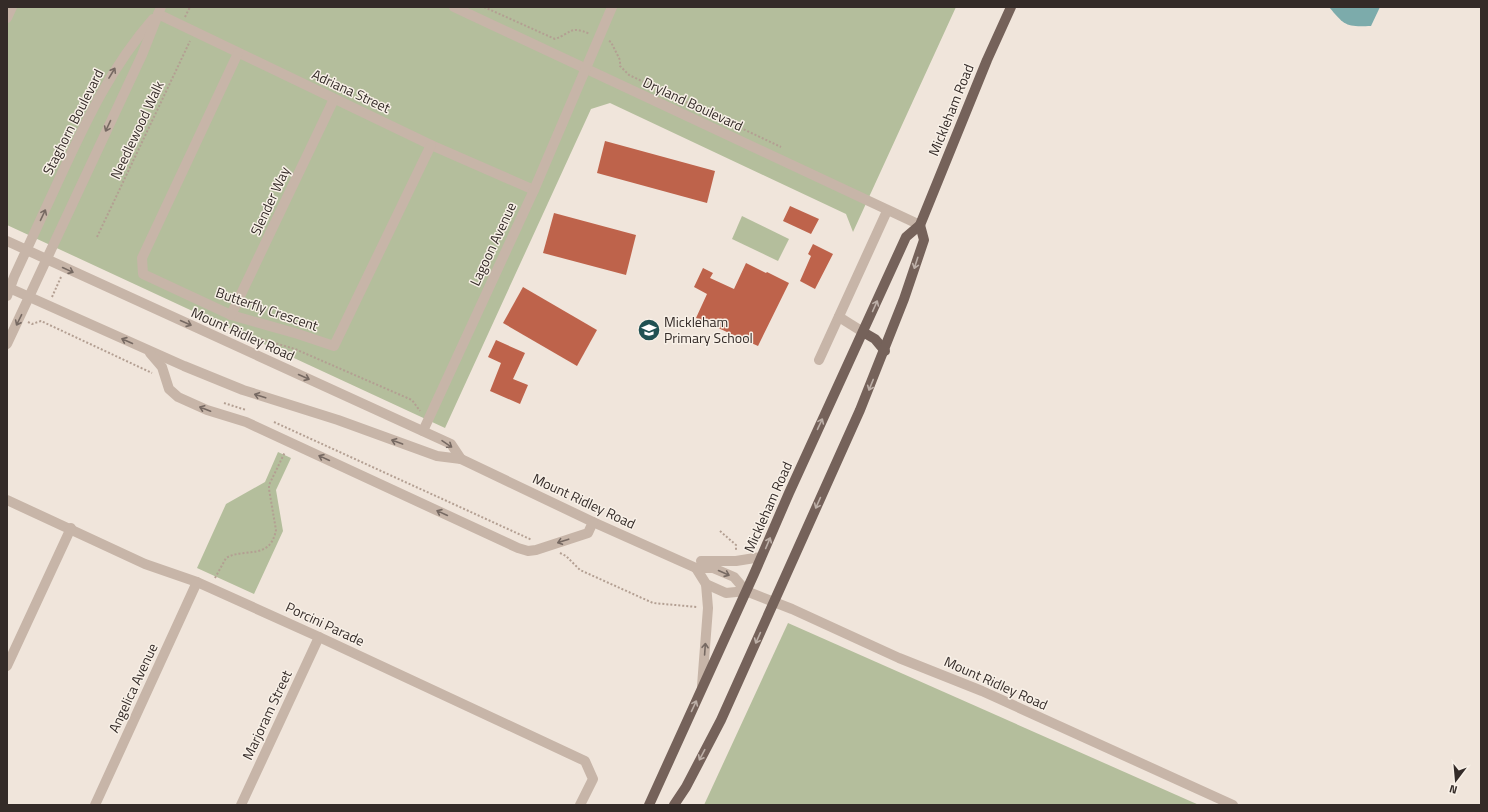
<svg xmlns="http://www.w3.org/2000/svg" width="1488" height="812" font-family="'Titillium Web',sans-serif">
	<rect width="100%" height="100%" fill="#f0e5db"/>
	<g fill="#b4be9c">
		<polygon points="7,7 956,7 853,232 846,214 610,103 591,109 445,428 7,225"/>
		<polygon points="742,216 789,239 778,261 732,239"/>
		<polygon points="278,452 291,458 276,490 283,531 254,594 197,568 226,504 265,482"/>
		<polygon points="788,623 1199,805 704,805"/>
	</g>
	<path fill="#7cabab" d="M1329,7H1380L1371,26C1346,27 1345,26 1329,7Z"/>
	<g fill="#be634b">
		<polygon points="605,141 715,171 707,203 597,173"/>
		<polygon points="790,206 819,219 811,234 783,221"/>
		<polygon points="554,213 636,235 626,275 543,253"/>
		<polygon points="813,244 833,254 815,289 800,281 811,256 808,254"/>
		<polygon points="746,263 766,273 767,272 789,283 758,346 696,318 707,294 694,287 703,268 713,273 710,278 734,289"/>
		<polygon points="523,287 597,330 577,366 503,323"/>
		<polygon points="496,340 525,353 513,379 528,385 520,404 490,391 501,363 488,357"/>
	</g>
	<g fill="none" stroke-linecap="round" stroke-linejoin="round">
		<g stroke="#b39f92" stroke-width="2" stroke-dasharray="2 2" stroke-linecap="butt">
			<path d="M484,7L555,39C572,33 569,25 590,34"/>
			<polyline points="185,17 190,7"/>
			<polyline points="609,41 611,42 620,60 620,66 629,75 781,147"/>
			<polyline points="97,237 190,41"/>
			<polyline points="52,297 61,277"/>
			<polyline points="28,322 32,324 41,321 152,373"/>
			<polyline points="261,339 295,349 412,400 420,411"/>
			<polyline points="224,403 246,410"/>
			<polyline points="274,422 532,540"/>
			<polyline points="720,531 736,545 736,550"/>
			<polyline points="560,553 566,556 580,570 653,603 697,607"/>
			<path d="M215,578L226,558C245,547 270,561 276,530L269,489V485L285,452"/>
		</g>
		<g stroke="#c7b5a8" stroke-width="10">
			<polyline points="454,7 920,225"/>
			<polyline points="158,14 431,145 534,190"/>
			<polyline points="7,18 12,7"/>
			<polyline points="238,53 142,258 143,274 231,315 298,334 334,346 431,145"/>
			<polyline points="7,241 451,444 461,459"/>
			<polyline points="7,287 184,366 243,390 338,420 437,456 461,459 593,522 696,568 713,568 734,577 746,591 792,609 899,658 982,691 1233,805"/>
			<path d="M7,296L14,277C30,243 46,208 62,173C88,117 112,66 153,19"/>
			<polyline points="231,315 334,99"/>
			<polyline points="839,317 863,332"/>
			<polyline points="7,344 142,55 161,7"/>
			<polyline points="150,353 162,367 169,389 178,397 207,410 246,422 518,548 528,551 536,550 588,533 593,522"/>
			<polyline points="819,360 887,211"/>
			<polyline points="423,431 534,190 612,7"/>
			<polyline points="7,500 145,564 197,582 319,637 585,761 593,779 580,805"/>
			<polyline points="701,561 736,561 761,557"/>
			<polyline points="696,568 706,584 726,593 746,591"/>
			<polyline points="7,666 71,528"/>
			<polyline points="702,686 708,608 706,584"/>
			<polyline points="95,805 197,582"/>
			<polyline points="241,805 319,637"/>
		</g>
		<g stroke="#75625a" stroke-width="10">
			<polyline points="863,332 875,339 885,351"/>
			<polyline points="649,805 754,574 789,493 906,237 920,225 987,60 1011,7"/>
			<polyline points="674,805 686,787 721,720 860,410 904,299 924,240 920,225"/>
		</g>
	</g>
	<defs><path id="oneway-shaft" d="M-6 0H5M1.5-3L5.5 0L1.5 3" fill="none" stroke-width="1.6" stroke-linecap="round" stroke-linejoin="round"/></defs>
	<g stroke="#766962">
		<use href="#oneway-shaft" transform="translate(112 73) rotate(-59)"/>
		<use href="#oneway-shaft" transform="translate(108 126) rotate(115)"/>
		<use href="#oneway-shaft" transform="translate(43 215) rotate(-65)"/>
		<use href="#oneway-shaft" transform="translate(68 270) rotate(25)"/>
		<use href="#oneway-shaft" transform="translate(19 320) rotate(116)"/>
		<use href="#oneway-shaft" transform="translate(186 323) rotate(24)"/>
		<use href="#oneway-shaft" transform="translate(127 341) rotate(-156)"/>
		<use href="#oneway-shaft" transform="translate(304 377) rotate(24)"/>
		<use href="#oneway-shaft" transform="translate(260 396) rotate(-162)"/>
		<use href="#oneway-shaft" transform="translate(205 409) rotate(-159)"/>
		<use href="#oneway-shaft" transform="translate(397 442) rotate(-160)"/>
		<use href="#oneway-shaft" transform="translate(447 444) rotate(34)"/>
		<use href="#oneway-shaft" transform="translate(324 458) rotate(-155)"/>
		<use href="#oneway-shaft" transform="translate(442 513) rotate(-155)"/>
		<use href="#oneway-shaft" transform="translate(563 541) rotate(162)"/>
		<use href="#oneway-shaft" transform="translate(724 573) rotate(24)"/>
		<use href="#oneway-shaft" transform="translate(705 649) rotate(-86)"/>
	</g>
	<g stroke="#bdb0a8">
		<use href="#oneway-shaft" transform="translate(916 263) rotate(108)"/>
		<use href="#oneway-shaft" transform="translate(875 306) rotate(-66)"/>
		<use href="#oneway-shaft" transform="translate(871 385) rotate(112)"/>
		<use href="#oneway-shaft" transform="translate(820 424) rotate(-65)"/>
		<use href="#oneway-shaft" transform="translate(818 503) rotate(114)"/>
		<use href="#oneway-shaft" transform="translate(768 543) rotate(-67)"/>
		<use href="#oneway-shaft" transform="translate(758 638) rotate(114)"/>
		<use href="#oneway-shaft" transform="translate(694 706) rotate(-65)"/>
		<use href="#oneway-shaft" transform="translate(702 755) rotate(118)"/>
	</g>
	<defs>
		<g id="school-disc" transform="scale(1.15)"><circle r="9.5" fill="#205153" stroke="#f8f0e7"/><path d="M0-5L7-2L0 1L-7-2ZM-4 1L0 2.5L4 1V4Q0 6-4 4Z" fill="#fff"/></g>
	</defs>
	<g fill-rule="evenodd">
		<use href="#school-disc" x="649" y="330"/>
	</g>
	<g text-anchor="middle" stroke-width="3" stroke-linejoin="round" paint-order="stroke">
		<g font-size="14" fill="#342b28" stroke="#f8f0e7">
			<text transform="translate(351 91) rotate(25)" y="5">Adriana Street</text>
			<text transform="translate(693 104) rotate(25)" y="5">Dryland Boulevard</text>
			<text transform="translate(951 110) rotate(-68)" y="5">Mickleham Road</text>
			<text transform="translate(73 122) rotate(-63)" y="5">Staghorn Boulevard</text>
			<text transform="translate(137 130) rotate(-65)" y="5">Needlewood Walk</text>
			<text transform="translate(270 201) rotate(-65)" y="5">Slender Way</text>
			<text transform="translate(493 244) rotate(-65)" y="5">Lagoon Avenue</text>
			<text transform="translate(267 309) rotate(19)" y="5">Butterfly Crescent</text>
			<text transform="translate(243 334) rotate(24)" y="5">Mount Ridley Road</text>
			<text transform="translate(584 501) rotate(25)" y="5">Mount Ridley Road</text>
			<text transform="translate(768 507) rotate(-66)" y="5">Mickleham Road</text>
			<text transform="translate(325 624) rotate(25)" y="5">Porcini Parade</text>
			<text transform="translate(996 683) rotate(24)" y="5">Mount Ridley Road</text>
			<text transform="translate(133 688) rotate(-65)" y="5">Angelica Avenue</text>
			<text transform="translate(267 715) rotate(-65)" y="5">Marjoram Street</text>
		</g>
		<g font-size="14" fill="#342b28" stroke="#f8f0e7" text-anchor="start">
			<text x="664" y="327">Mickleham<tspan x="664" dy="16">Primary School</tspan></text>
		</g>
	</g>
	<rect width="1488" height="812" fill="none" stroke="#342b28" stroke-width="16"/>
	<g transform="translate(1456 780) rotate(196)" stroke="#f8f0e7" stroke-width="3" paint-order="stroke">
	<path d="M0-3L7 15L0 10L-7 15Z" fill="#342b28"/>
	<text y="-6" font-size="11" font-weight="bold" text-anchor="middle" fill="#342b28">N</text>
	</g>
</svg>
